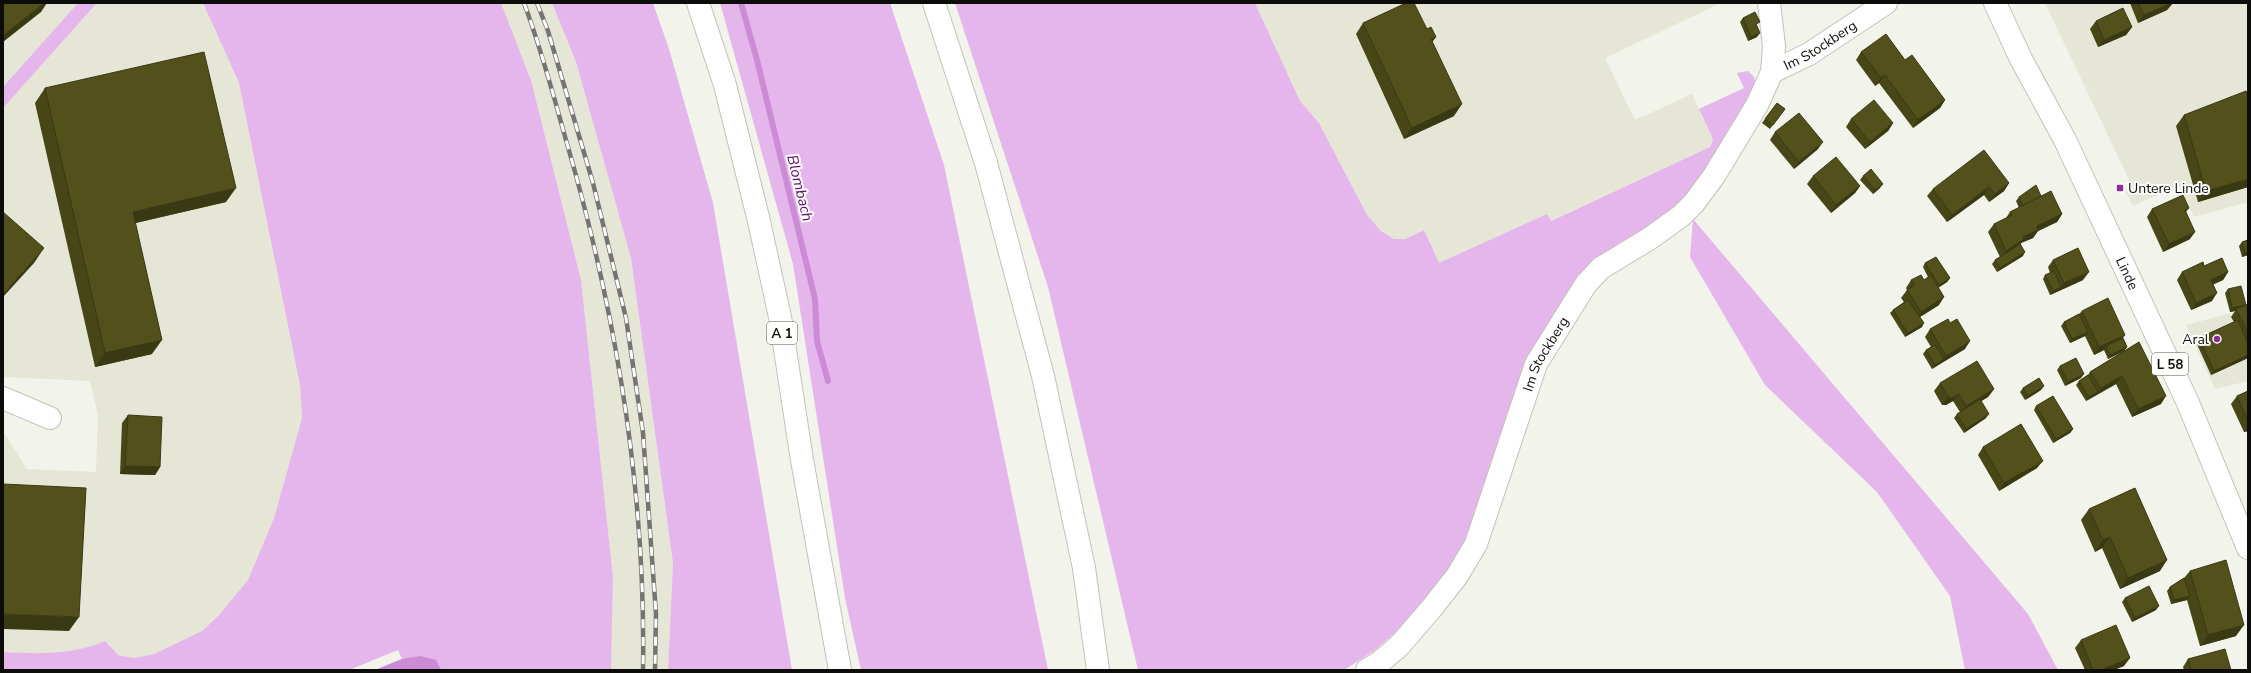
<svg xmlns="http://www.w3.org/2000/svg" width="2251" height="673" font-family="'Nunito Sans',sans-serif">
	<rect width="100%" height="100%" fill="#f2f3ea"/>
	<g fill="#e5e6d6">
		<polygon points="3,3 78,3 3,87"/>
		<polygon points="97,3 203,3 239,83 300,385 302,418 274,518 248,580 219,615 202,631 154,654 134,658 118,655 105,641 87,649 34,654 3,652 3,431 27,469 96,472 98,415 90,381 3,377 3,108"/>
		<polygon points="501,3 552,3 576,62 631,258 673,563 668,670 611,670 613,577 581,280 531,80"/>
		<polygon points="1255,3 1721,3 1605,58 1635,120 1692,94 1713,139 1710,147 1550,221 1547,214 1439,264 1424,230 1405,239 1394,239 1381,231 1367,215 1319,123 1300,101"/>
		<polygon points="2045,3 2248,3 2248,202 2194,217 2179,185 2133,206 2125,190 2134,190"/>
		<polygon points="2230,313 2248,352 2248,381 2215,389 2186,325"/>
	</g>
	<g fill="#e5b6eb">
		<polygon points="78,3 97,3 3,108 3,87"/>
		<path d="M203,3H501L531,80L581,280L613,577L611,670H375L402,659L398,650L349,670H3V652C37,654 73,655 105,641L118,655L134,658L154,654L202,631L219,615L248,580L274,518L302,418L300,385L239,83Z"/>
		<polygon points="552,3 653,3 669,49 713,203 792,670 668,670 673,563 631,258 576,62"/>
		<polygon points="720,3 890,3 944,165 1048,670 861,670 845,598 793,264"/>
		<polygon points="955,3 1255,3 1300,101 1319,123 1367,215 1381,231 1394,239 1405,239 1424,230 1439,263 1547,214 1551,221 1710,147 1713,139 1699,109 1744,88 1737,73 1748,71 1754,77 1756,84 1745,107 1698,184 1667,216 1611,250 1519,382 1505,421 1475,521 1462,550 1444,580 1405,624 1374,651 1344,670 1138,670 1048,287"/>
		<polygon points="1693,219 2028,614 2058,670 1965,670 1950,596 1877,492 1765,385 1690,257"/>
	</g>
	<polygon fill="#cc8bd5" points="420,656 436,660 441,670 375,670 402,659"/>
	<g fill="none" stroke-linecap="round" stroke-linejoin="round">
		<polyline stroke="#cc8bd5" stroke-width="6" points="741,3 757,60 815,299 817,341 828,381"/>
		<g stroke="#c2c2bb" stroke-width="24">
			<g id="street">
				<path id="s1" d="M1772,72L1809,54L1886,3"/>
				<polyline points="3,398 50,418"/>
				<path id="s2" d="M1367,670L1379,663L1399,646L1431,609L1457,576L1476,544L1536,364L1586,284L1601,268L1649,239L1681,216L1694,203L1714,176L1757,105L1772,72L1774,46L1769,3"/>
			</g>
		</g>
		<g stroke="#c2c2bb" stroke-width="24">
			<g id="primary">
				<path id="s3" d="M1995,3L2021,59L2065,140L2188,403L2248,548"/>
			</g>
		</g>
		<g stroke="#c2c2bb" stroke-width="24">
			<g id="highway">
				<polyline points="698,3 725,85 758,217 780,317 802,460 840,670"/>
				<polyline points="934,3 986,163 1043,376 1084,568 1098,670"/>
			</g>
		</g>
		<use href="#street" stroke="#fff" stroke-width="22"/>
		<use href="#primary" stroke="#fff" stroke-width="22"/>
		<use href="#highway" stroke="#fff" stroke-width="22"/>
		<g stroke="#747570" stroke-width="4.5">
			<g id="rail">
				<path d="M524,3C541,48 553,94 566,140C616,312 646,491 643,670"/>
				<polyline points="537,3 548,31 593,183 626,318 643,433 656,614 655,670"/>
			</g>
		</g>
		<use href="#rail" stroke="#fffffe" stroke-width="3" stroke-dasharray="9" stroke-linecap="butt"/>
	</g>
	<g fill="#474617">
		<polygon points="2130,3 2173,3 2167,10 2138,23"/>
		<polygon points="1743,18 1757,26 1757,37 1748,41 1740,22"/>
		<polygon points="2096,21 2132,27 2126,35 2098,47 2090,29"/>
		<polygon points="1363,23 1432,41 1454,116 1404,139 1356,34"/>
		<polygon points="1861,52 1905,60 1945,100 1940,108 1913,128 1879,83 1875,86 1856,60"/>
		<polygon points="45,88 226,202 135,223 152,354 95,367 35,103"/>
		<polygon points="1777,103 1785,109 1770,129 1762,123"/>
		<polygon points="2184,115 2248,187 2198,202 2176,126"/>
		<polygon points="1851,119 1893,123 1888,131 1865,149 1846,127"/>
		<polygon points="1775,132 1818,149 1794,169 1770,140"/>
		<polygon points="1813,176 1860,186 1855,193 1831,213 1807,184"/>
		<polygon points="1863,176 1880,188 1873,194 1860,180"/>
		<polygon points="2009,183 2004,191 1989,202 1984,195 1947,222 1927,196 1933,189"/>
		<polygon points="2041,196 2062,214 2057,222 2038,231 2033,238 2021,243 2021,244 2023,256 1997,272 1992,264 1995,260 2000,257 1988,232 1994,224 2006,218 2010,212 2019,208 2016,201 2019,197"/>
		<polygon points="2189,208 2186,212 2190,239 2163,252 2147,217 2152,209"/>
		<polygon points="2242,242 2248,255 2242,257 2239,246"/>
		<polygon points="2053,260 2083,280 2050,295 2043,279 2045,275 2050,273 2048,267"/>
		<polygon points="1925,263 1950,278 1947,282 1938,288 1939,305 1920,317 1922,327 1905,337 1890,313 1893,310 1904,302 1901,298 1907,290 1906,288 1911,280 1924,280 1928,277 1923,267"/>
		<polygon points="2204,266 2228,272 2223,280 2213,284 2212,301 2191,310 2177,280 2182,272"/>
		<polygon points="2228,289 2246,305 2248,304 2248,358 2211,375 2196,342 2199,338 2234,322 2231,317 2235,311 2230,312 2225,293"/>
		<polygon points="2082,311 2123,338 2127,347 2124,351 2108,359 2104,350 2094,355 2085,336 2070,343 2061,326 2064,322 2079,314"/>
		<polygon points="1930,329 1965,349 1932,369 1923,354 1926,350 1931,347 1925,337"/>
		<polygon points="2139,342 2161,404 2132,417 2116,384 2086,401 2076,385 2079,381 2088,375 2090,372"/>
		<polygon points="2060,366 2081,378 2065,386 2057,370"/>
		<polygon points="1940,383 1994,389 1988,397 1981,401 1986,418 1964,433 1954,418 1957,414 1960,412 1953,401 1946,405 1942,405 1934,391"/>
		<polygon points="2023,388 2041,390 2025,400 2020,392"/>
		<polygon points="2248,391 2248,431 2244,432 2231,404 2237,396"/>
		<polygon points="2036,406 2073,429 2070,433 2053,443 2034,410"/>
		<polygon points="128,415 160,467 155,475 120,474 122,423"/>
		<polygon points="1983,447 2037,468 1999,491 1978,455"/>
		<polygon points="2089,509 2160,571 2120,589 2102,548 2095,552 2081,520"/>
		<polygon points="2190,571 2236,636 2200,646 2187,600 2171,604 2167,591 2170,587 2184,578"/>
		<polygon points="2125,598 2156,610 2132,622 2122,602"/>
		<polygon points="2081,640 2124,666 2114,670 2085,670 2075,648"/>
		<polygon points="2188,659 2231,670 2184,670 2183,667"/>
	</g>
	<g fill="#393913">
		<polygon points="44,3 47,3 41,12 3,42 3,35"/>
		<polygon points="2173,3 2167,10 2138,23 2144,15"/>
		<polygon points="2132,27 2126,35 2098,47 2104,40"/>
		<polygon points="1760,33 1757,37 1748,41 1751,37"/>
		<polygon points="1436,37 1428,48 1431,39"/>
		<polygon points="1885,75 1879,83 1875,86 1881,78"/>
		<polygon points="1945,100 1940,108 1913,128 1918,120"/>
		<polygon points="1462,104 1454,116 1404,139 1412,128"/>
		<polygon points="1893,123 1888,131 1865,149 1870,142"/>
		<polygon points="1823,142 1818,149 1794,169 1799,162"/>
		<polygon points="2248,179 2248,187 2198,202 2206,191"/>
		<polygon points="2009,183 2004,191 1989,202 1995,194"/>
		<polygon points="1883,184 1880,188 1873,194 1875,190"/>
		<polygon points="1860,186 1855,193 1831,213 1836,205"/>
		<polygon points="1989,187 1984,195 1947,222 1952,215"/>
		<polygon points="236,188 226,202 123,226 133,212"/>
		<polygon points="2062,214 2057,222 2038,231 2033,238 2021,243 2019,247 2001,259 2006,251 2037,226"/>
		<polygon points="2195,232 2190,239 2163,252 2169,244"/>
		<polygon points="44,248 34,263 3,297 3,294"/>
		<polygon points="2025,252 2023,256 1997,272 2000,268"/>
		<polygon points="2248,252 2248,255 2242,257 2245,253"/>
		<polygon points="2089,272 2083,280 2050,295 2053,291 2061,287 2064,283"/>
		<polygon points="2228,272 2223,280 2206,288 2211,280"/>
		<polygon points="1950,278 1947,282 1936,289 1939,285"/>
		<polygon points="2217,293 2212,301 2191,310 2196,303"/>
		<polygon points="1944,297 1939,305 1915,320 1921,312"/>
		<polygon points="2246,305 2236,309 2235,311 2230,312 2232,308"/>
		<polygon points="1924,323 1922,327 1905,337 1908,333"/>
		<polygon points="2088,332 2085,336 2070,343 2072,339"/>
		<polygon points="2125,335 2120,342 2106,346 2104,350 2094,355 2099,347"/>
		<polygon points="162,340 152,354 95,367 105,353"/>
		<polygon points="1970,341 1965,349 1941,363 1946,356"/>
		<polygon points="2127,347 2124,351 2108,359 2110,355"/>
		<polygon points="2248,355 2248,358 2211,375 2214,371"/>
		<polygon points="1944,359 1941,363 1932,369 1935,365"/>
		<polygon points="2084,374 2081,378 2065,386 2068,382"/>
		<polygon points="2122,376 2116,384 2086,401 2089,397 2098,392 2101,388"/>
		<polygon points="2044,386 2041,390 2025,400 2028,396"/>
		<polygon points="1994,389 1988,397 1961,414 1966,406"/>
		<polygon points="1959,394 1953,401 1946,405 1942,405 1948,397"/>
		<polygon points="2166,396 2161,404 2132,417 2138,409"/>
		<polygon points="1989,414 1986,418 1964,433 1966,429"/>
		<polygon points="2248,427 2248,431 2244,432"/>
		<polygon points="2073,429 2070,433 2053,443 2056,439"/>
		<polygon points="2043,461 2037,468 1999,491 2004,483"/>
		<polygon points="125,466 160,467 155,475 120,474"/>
		<polygon points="2110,537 2102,548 2095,552 2103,540"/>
		<polygon points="2167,560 2160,571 2120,589 2128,578"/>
		<polygon points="2190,596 2187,600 2171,604 2174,600"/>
		<polygon points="2159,606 2156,610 2132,622 2135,618"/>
		<polygon points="3,614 79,617 69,631 3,629"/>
		<polygon points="2244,625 2236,636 2200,646 2208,635"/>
		<polygon points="2130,658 2124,666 2114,670 2101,670"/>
	</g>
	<g fill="#52511b" stroke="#393913">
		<polygon points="3,3 44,3 3,35"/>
		<polygon points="1406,3 1414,3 1427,29 1431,27 1436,37 1431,39 1462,104 1412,128 1363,23"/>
		<polygon points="2138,3 2172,3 2144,15"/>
		<polygon points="2123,8 2132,27 2104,40 2096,21"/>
		<polygon points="1755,12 1760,22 1756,24 1760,33 1751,37 1743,18"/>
		<polygon points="1886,34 1905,60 1912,55 1945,100 1918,120 1885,75 1881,78 1861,52"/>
		<polygon points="204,52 236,188 133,212 162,340 105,353 45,88"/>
		<polygon points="2246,91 2248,97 2248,179 2206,191 2184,115"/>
		<polygon points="1874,100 1893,123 1870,142 1851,119"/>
		<polygon points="1777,103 1785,109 1773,125 1765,119"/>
		<polygon points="1799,113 1823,142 1799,162 1775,132"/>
		<polygon points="1984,150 2009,183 1995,194 1989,187 1952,215 1933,189"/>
		<polygon points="1836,157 1860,186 1836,205 1813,176"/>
		<polygon points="1871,169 1883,184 1875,190 1863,176"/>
		<polygon points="2036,185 2041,196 2023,206 2019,197"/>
		<polygon points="2051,191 2062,214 2037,226 2038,230 2023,237 2024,239 2006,251 1994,224 2012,215 2010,212"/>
		<polygon points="2183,195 2189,208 2185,210 2195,232 2169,244 2152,209"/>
		<polygon points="3,212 44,248 3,294"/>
		<polygon points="2248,240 2248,252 2245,253 2242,242"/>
		<polygon points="2020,244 2025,252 2000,268 1995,260"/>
		<polygon points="2078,248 2089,272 2064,283 2053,260"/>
		<polygon points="1936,257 1950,278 1939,285 1925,263"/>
		<polygon points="2222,258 2228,272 2211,280 2217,293 2196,303 2182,272 2203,262 2204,266"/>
		<polygon points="2054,271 2061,287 2053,291 2045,275"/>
		<polygon points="1921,275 1924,280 1931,275 1944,297 1921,312 1907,290 1915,285 1911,280"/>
		<polygon points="2241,286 2246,305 2232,308 2228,289"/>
		<polygon points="2108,298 2125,335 2099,347 2082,311"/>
		<polygon points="1908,300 1924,323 1908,333 1893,310"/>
		<polygon points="2248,304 2248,333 2236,309"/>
		<polygon points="2079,314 2088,332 2072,339 2064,322"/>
		<polygon points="1948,319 1950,323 1957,319 1970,341 1946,356 1930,329"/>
		<polygon points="2238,320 2248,343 2248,355 2214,371 2199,338"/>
		<polygon points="2123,338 2127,347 2110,355 2106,346"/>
		<polygon points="2139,342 2166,396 2138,409 2122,376 2101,388 2090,372"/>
		<polygon points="1935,345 1944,359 1935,365 1926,350"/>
		<polygon points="2076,358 2084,374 2068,382 2060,366"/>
		<polygon points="1977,361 1994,389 1966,406 1959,394 1952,398 1948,397 1940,383"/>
		<polygon points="2088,375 2098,392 2089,397 2079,381"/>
		<polygon points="2039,378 2044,386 2028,396 2023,388"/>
		<polygon points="2248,391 2248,421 2237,396"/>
		<polygon points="2053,396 2073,429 2056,439 2036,406"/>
		<polygon points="1980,399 1989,414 1966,429 1957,414"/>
		<polygon points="128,415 162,417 160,467 125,466"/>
		<polygon points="2021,424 2043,461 2004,483 1983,447"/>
		<polygon points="3,484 86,488 79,617 3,614"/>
		<polygon points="2135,488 2167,560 2128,578 2110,537 2103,540 2089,509"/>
		<polygon points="2226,560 2244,625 2208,635 2190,571"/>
		<polygon points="2184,578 2190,596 2174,600 2170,587"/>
		<polygon points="2149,586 2159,606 2135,618 2125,598"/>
		<polygon points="2116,625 2130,658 2101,670 2093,670 2081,640"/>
		<polygon points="2225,649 2231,670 2191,670 2188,659"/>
	</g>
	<g fill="#8a2d97" stroke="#fffffe" stroke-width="1.5">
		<rect x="2116" y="184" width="8" height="8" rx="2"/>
		<circle cx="2217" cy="339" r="4"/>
	</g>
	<g text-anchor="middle" stroke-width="4" stroke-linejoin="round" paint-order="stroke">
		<g fill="#fffffe" stroke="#555553" stroke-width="1">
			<rect x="767" y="322" width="30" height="22" rx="3"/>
			<rect x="2152" y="353" width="36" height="22" rx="3"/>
		</g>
		<g font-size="13" font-weight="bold" fill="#0c0c0a">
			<text x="782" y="338">A 1</text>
			<text x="2170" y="369">L 58</text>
		</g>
		<g font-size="14" fill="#0c0c0a" stroke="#fffffe">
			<text dy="5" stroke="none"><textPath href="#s1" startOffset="55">Im Stockberg</textPath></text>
			<text dy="5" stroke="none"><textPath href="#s3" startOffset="301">Linde</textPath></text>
			<text dy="5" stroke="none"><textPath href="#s2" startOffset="371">Im Stockberg</textPath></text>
		</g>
		<g font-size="14" fill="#0c0c0a" stroke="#fffffe" text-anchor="start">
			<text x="2128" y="193">Untere Linde</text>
			<text x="2209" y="344" text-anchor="end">Aral</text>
		</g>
		<g font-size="15" font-style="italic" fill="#5f0e6a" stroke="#fffffe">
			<text transform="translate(800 188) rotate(76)" y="5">Blombach</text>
		</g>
	</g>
	<rect width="2251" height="673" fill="none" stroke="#0c0c0a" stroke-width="8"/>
</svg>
